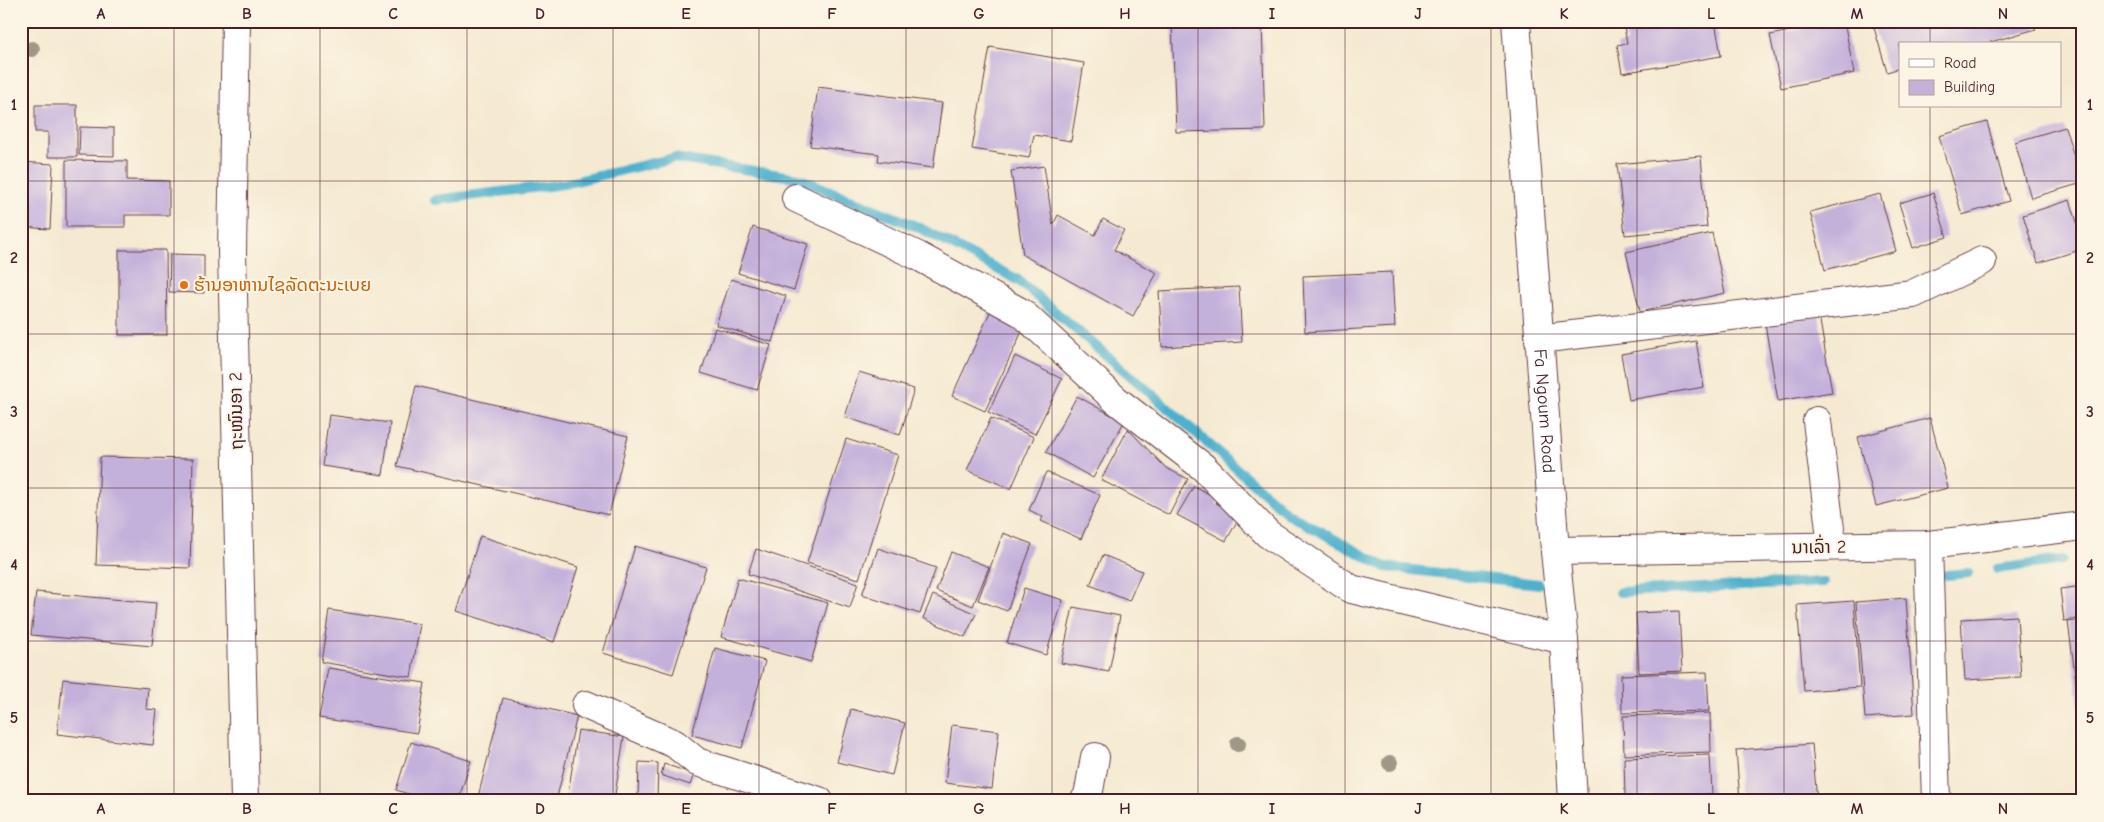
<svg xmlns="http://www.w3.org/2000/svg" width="2104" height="822" font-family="'Comic Neue','Noto Sans Lao',sans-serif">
	<rect width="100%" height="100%" fill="#fcf5e5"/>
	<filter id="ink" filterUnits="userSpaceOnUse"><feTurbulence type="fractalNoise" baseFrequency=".02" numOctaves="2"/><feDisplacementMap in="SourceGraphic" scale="10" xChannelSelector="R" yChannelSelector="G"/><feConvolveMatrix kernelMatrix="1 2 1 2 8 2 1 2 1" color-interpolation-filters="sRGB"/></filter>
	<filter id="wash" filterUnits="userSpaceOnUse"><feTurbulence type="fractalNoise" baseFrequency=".0096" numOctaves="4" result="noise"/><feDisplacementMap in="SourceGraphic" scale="20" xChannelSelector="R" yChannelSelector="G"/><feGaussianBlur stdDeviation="1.12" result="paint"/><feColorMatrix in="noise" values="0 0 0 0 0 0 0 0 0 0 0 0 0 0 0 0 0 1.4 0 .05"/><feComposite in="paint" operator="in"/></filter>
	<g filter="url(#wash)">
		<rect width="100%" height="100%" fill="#f5ead1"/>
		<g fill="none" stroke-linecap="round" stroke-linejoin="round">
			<g stroke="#4eb1cd" stroke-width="10">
				<polyline points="435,200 564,184 674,158 798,178 918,227 1018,280 1153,395 1288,514 1385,567 1539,584"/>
				<polyline points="1997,569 2062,560"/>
				<polyline points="1946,575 1968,573"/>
				<polyline points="1620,592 1823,582"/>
			</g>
		</g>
		<g id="blocks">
			<g fill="#c4b1db">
				<polygon points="1172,21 1262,21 1265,130 1176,132"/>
				<polygon points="1623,21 1715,21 1721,56 1622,73 1617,45 1627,43"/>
				<polygon points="1839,21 1844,21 1854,73 1781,88 1770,35"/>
				<polygon points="1872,21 2034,21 2036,29 1984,44 1900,44 1900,68 1887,72"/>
				<polygon points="990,47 1084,63 1071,141 1034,135 1029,158 972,149"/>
				<polygon points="818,87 942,103 933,168 878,161 879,154 810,146"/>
				<polygon points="35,105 77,105 77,157 48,157 48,132 35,132"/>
				<polygon points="1987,122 2009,201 1962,215 1939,136"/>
				<polygon points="80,127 114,128 114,156 79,155"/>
				<polygon points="2065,127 2082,183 2031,198 2015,142"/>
				<polygon points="1701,156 1707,227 1625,235 1617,164"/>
				<polygon points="66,160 127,161 127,180 169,181 169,215 125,215 125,227 66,227"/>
				<polygon points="21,162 53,164 50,229 21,227"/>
				<polygon points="1044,166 1053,225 1058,215 1095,235 1103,219 1124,230 1114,250 1157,273 1133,316 1023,255 1011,171"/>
				<polygon points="1933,193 1947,237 1913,248 1899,203"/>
				<polygon points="1880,194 1896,251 1825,270 1810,212"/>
				<polygon points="2070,200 2083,241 2083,249 2038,263 2023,215"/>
				<polygon points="753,227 808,244 794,290 738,273"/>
				<polygon points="1712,233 1725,293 1640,312 1626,252"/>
				<polygon points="119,250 166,250 167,335 119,335"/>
				<polygon points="170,254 204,255 204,293 169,292"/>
				<polygon points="1392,272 1395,327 1305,332 1303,276"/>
				<polygon points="731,279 786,296 772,342 716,325"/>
				<polygon points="1239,287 1242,342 1162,347 1159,291"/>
				<polygon points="990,312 1024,327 985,411 952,396"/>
				<polygon points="1819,315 1832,392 1778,401 1765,324"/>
				<polygon points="715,328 771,345 757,390 701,373"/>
				<polygon points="1696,341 1704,387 1629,400 1621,354"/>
				<polygon points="1015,356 1062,379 1035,434 988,412"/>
				<polygon points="859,372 914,389 900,435 845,417"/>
				<polygon points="416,386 628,436 609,515 397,466"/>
				<polygon points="1077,396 1124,422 1093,478 1046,452"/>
				<polygon points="329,415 390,423 383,475 322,466"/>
				<polygon points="991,418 1034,437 1011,489 967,470"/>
				<polygon points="1930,418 1948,488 1876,506 1858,437"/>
				<polygon points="1128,429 1166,468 1188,479 1169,515 1101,480"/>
				<polygon points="846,439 898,455 859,579 807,563"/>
				<polygon points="100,457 193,459 190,568 96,565"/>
				<polygon points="1046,472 1100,495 1081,539 1041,521 1043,517 1029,510"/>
				<polygon points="1194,486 1220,500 1216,503 1240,516 1226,541 1177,515"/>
				<polygon points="1003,533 1032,544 1007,611 978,600"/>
				<polygon points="480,536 578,567 554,642 456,611"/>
				<polygon points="635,546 706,567 673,674 603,653"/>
				<polygon points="878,548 936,568 920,614 862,595"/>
				<polygon points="756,549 858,583 850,608 748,574"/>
				<polygon points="951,552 989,567 973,606 936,591"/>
				<polygon points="1103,555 1142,571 1129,601 1090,585"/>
				<polygon points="738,578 828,603 811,662 721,637"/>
				<polygon points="2083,586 2083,618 2064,621 2060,589"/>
				<polygon points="1024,588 1063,600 1046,655 1007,643"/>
				<polygon points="36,592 156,603 152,646 31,635"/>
				<polygon points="933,595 976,614 965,637 923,618"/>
				<polygon points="1906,598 1914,714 1865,718 1856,602"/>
				<polygon points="1854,601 1860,687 1804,691 1797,605"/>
				<polygon points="1073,607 1120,616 1109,672 1061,663"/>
				<polygon points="329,610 420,624 411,677 321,662"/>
				<polygon points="1679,611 1682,671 1639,673 1636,613"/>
				<polygon points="2017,616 2021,677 1965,680 1961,619"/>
				<polygon points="2083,620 2083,727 2082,727 2068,622"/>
				<polygon points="715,648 765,661 742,748 692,735"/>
				<polygon points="328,668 425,683 417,733 319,718"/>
				<polygon points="1707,672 1709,711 1622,713 1621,675"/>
				<polygon points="63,679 148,688 146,709 157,710 153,745 57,734"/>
				<polygon points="503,698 577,716 556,801 477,801"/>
				<polygon points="851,709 905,723 892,775 837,762"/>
				<polygon points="1710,713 1711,752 1624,755 1623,716"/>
				<polygon points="952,725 999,731 992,789 945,783"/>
				<polygon points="578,730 624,737 614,801 567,801"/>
				<polygon points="411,742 471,761 458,801 430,801 396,790"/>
				<polygon points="1812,744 1817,801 1740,801 1736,750"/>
				<polygon points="1710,755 1712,794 1625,797 1624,758"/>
				<polygon points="639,762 658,763 657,801 638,801"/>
				<polygon points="664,764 694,774 690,785 661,775"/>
			</g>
		</g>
	</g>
	<g filter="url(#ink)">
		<use href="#blocks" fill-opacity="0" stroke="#643d44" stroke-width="1"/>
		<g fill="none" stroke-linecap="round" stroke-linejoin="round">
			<g stroke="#643d44" stroke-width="30">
				<g id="minor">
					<polyline points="236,21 232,252 245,801"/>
					<path id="s1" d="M1516,21L1555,551L1564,640L1573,801"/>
					<polyline points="796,198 918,256 1022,313 1116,400 1203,467 1268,534 1351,589 1564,640"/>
					<polyline points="1539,339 1913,294 1982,261"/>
					<polyline points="1817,421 1832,546"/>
					<polyline points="1928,545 1936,801"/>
					<polyline points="1555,551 1928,545 2083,526"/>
					<polyline points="586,705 675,744 697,762 819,801"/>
					<polyline points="1084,801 1088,796 1095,757"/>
				</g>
			</g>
			<use href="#minor" stroke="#fff" stroke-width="28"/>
		</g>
		<g fill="#9f9887">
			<circle cx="32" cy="49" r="8"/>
			<circle cx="1238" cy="744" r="8"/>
			<circle cx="1390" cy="763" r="8"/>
		</g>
	</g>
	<path fill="none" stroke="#4a1f2b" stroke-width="1" stroke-opacity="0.55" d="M174,21V801M320,21V801M467,21V801M613,21V801M759,21V801M906,21V801M1052,21V801M1198,21V801M1345,21V801M1491,21V801M1637,21V801M1784,21V801M1930,21V44M1930,106V801M21,181H2083M21,334H2083M21,488H2083M21,641H2083"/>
	<circle fill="#e8710a" stroke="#fcf5e5" stroke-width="2" cx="184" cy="285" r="5"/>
	<g text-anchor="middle" stroke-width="4" stroke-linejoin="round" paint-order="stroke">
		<g font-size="18" fill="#c56008" stroke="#fcf5e5" text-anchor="start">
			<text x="194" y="291">ຮ້ານອາຫານໄຊລັດຕະນະເບຍ</text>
		</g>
		<g font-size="18" fill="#4a1f2b" stroke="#fcf5e5">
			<text transform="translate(236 411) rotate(-91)" y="6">ຖະໜົນອາ 2</text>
			<text dy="6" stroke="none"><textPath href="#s1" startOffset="391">Fa Ngoum Road</textPath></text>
			<text transform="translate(1819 547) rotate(-1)" y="6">ນາເລົ່າ 2</text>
		</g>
	</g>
	<rect width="2104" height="822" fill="none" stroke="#fcf5e5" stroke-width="55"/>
	<rect x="1899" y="42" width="162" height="65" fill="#fcf5e5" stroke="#b59f9b"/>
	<rect x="1909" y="59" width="25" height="8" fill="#ffffff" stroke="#b59f9b"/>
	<text x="1944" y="68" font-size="15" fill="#4a1f2b">Road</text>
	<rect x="1909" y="80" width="25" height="15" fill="#c4b1db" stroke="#b59f9b"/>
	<text x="1944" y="92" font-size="15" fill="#4a1f2b">Building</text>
	<rect x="28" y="28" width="2048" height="766" fill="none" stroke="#4a1f2b" stroke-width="2"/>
	<g font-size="16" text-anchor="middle" font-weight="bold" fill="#4a1f2b">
		<text x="101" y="19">A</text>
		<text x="247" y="19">B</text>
		<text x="393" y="19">C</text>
		<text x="540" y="19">D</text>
		<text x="686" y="19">E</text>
		<text x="832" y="19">F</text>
		<text x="979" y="19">G</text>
		<text x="1125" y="19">H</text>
		<text x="1272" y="19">I</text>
		<text x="1418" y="19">J</text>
		<text x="1564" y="19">K</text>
		<text x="1711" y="19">L</text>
		<text x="1857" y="19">M</text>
		<text x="2003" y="19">N</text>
		<text x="14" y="110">1</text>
		<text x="2090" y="110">1</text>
		<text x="14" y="263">2</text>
		<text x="2090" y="263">2</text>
		<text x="14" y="417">3</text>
		<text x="2090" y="417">3</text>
		<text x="14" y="570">4</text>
		<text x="2090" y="570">4</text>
		<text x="14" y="723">5</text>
		<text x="2090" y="723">5</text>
		<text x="101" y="814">A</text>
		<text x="247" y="814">B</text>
		<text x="393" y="814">C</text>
		<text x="540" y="814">D</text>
		<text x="686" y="814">E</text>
		<text x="832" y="814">F</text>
		<text x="979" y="814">G</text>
		<text x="1125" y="814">H</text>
		<text x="1272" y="814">I</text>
		<text x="1418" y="814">J</text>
		<text x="1564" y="814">K</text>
		<text x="1711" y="814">L</text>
		<text x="1857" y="814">M</text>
		<text x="2003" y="814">N</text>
	</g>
</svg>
